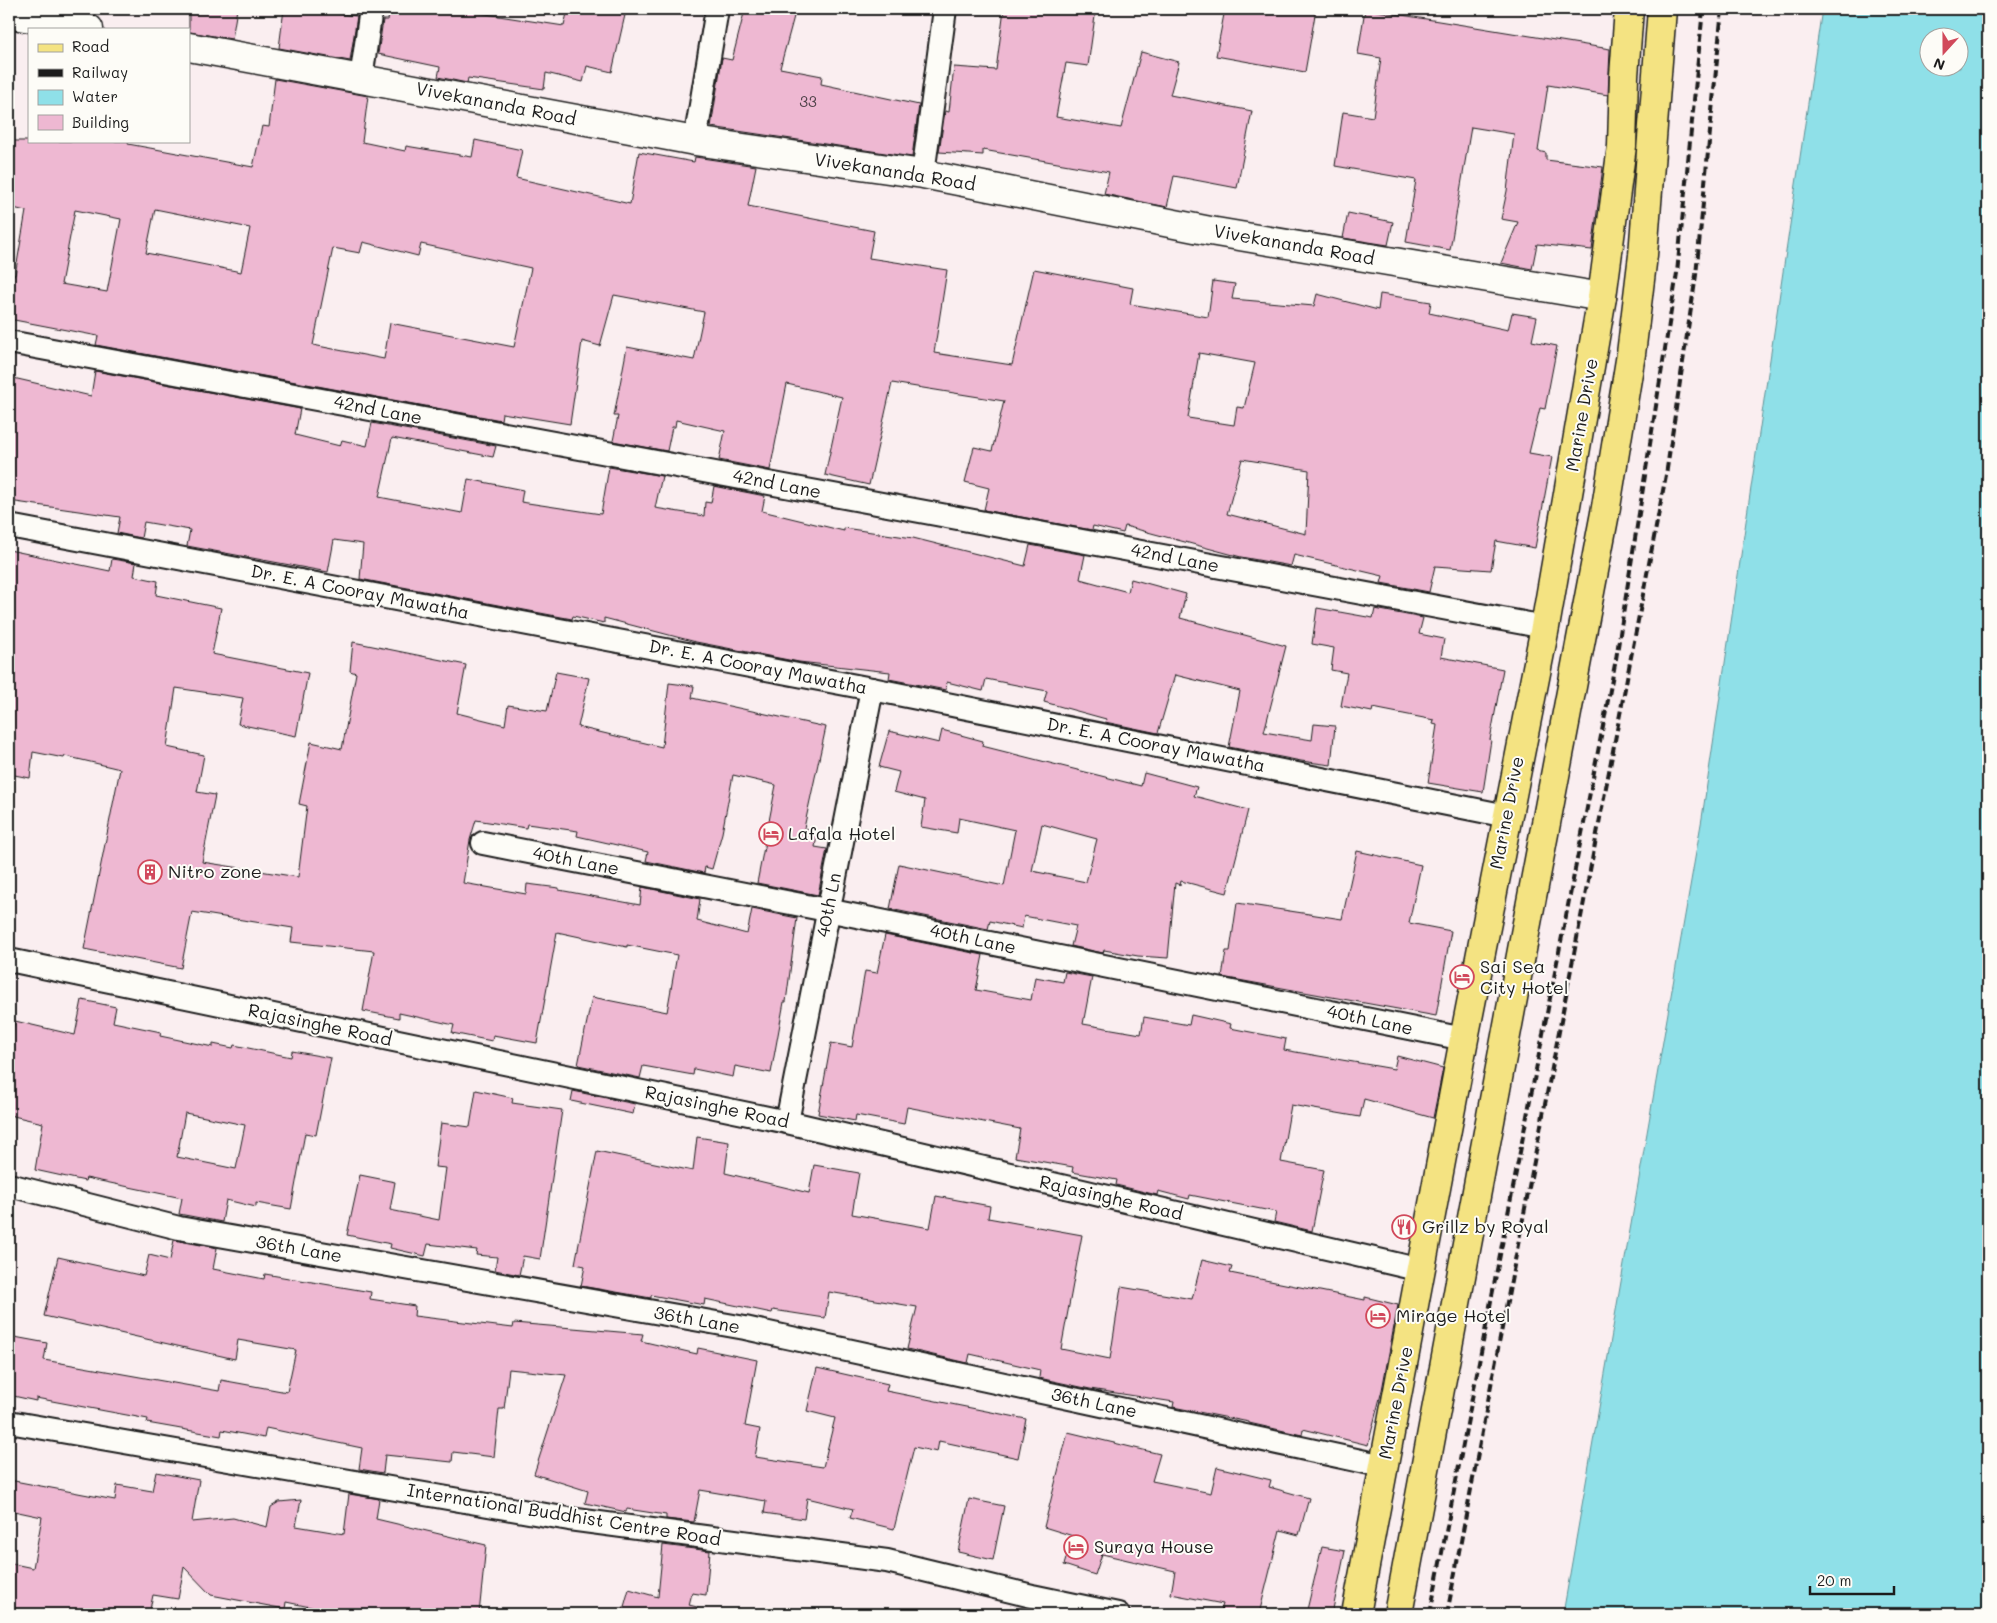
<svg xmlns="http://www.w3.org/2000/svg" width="1997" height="1623" font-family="Mali,sans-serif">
	<rect width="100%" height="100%" fill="#faeef0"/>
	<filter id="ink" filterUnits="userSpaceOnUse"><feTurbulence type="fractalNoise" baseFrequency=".02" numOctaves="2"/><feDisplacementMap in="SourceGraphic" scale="10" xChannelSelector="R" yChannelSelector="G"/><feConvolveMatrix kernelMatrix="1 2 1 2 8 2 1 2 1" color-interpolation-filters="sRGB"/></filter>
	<g filter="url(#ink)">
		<path fill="#8fe0e8" stroke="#619296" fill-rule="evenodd" d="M1822,9H1988V1614H1563L1702,818ZM1930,38H1960V68H1930Z"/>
		<g fill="#eeb8d2" stroke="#1c1c1c" fill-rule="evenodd">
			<polygon points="189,9 237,9 232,39 189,32"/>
			<polygon points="284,9 300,9 357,16 350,61 279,48"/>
			<polygon points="390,9 480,9 479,13 564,26 568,9 598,9 625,15 612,72 587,66 583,82 546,73 544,89 468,78 467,83 438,77 440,67 378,54 383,20 388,20"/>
			<polygon points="745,9 796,9 780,68 822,76 821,84 919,105 912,157 711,127 722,58 732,60"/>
			<polygon points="1004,9 1096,9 1088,66 1066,63 1056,117 1121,128 1141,52 1179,62 1170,95 1252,111 1237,188 1174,176 1167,207 1104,194 1109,172 983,150 983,155 939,152 945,111 949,112 954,67 996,70"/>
			<polygon points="1225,9 1316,9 1305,72 1216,56"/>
			<polygon points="1365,9 1610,49 1608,95 1548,85 1538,151 1546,153 1546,160 1603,167 1592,250 1537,244 1532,269 1501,263 1518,222 1501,219 1507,191 1514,134 1471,127 1450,250 1406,242 1416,180 1335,166 1343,112 1373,117 1381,58 1358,54"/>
			<path d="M275,79L368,96L362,142L405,151L406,146L472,157L475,140L522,150L516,178L630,204L639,152L694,162L695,157L756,166L748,206L874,231L869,258L947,270L934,353L1012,365L1034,269L1133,288L1130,304L1208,317L1213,281L1235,284L1232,299L1314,306L1317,294L1378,310L1380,294L1431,302L1429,313L1508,330L1512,313L1537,317L1532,341L1557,346L1545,409L1540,408L1529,453L1552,457L1535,548L1496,541L1491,570L1435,566L1429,592L1381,583L1383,576L1294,555L1291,566L1241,557L1125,526L1123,533L1093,526L1092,530L984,510L989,488L965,482L974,447L992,451L1004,401L892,383L869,485L825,475L842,397L787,384L770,470L719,460L725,431L676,420L675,427H672L667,451L613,441L618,416H614L627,347L694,360L704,312L614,295L600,346L582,341L570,424L502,413L501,420L96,345L98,336L9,319V274L15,275L26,211L9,207V163L13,141H129L128,144L253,167L262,126L269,127ZM155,209L250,228L241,272L146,253ZM75,210L121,219L107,292L61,284ZM363,242L418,256L421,244L531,268L514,347L390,323L384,359L313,345L333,248L360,253ZM1199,353L1255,363L1244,408L1237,407L1234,425L1188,418ZM1242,459L1309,470L1306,534L1227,514Z"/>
			<polygon points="1348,213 1393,222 1388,245 1343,238"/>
			<polygon points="95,371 300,409 295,435 340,446 342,440 367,446 372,423 496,446 493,457 392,438 379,497 462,513 468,479 523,490 521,502 601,514 609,467 662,476 655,508 704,516 705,502 711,503 714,486 765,496 762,511 844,531 844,528 913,538 1025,566 1030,545 1085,555 1080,579 1128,592 1131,579 1186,594 1180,618 1286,646 1264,732 1312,740 1314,724 1335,726 1331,765 1301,761 1229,747 1240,691 1175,675 1158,733 1105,722 1106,719 1044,702 1047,691 986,679 983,691 947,682 946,690 889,679 890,672 799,662 696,642 604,618 604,623 573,616 572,619 360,579 363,544 334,540 328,572 187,546 190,530 144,522 141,538 117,533 120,517 9,501 9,377 91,396"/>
			<polygon points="9,550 110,571 112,559 136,563 134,576 158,581 156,595 221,608 212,654 308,673 296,736 238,724 243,698 176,688 167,747 204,755 197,792 215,795 202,862 298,877 307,806 299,804 311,742 342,749 356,673 350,671 353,642 466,665 457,713 505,725 508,705 547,711 556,672 589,678 578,727 662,747 669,683 694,686 692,698 826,727 804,828 818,831 815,847 827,849 818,895 757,883 776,785 733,775 722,833 712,869 705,867 704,873 646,861 648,852 577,836 578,831 527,824 526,828 476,820 470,840 463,883 526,894 527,884 559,888 559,890 640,905 642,887 700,899 697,921 747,934 752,909 797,918 786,1002 784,1002 771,1073 735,1066 733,1077 694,1069 693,1075 643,1066 640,1078 578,1065 592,997 667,1012 677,955 627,945 627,947 557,932 537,1043 493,1035 492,1041 452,1033 454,1025 399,1013 399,1018 363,1011 374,951 291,942 293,928 192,912 181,968 84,949 120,769 65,756 64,758 33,752 30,778 9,774"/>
			<polygon points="1317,608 1373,618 1375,609 1423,618 1419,634 1444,639 1441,657 1503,669 1490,740 1491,740 1483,792 1428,783 1437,725 1433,724 1434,720 1373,708 1372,712 1341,706 1347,673 1331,670 1334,648 1312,644"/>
			<path d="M942,730L983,741L982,746L1141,786L1144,773L1197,787L1194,796L1248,810L1227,893L1181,881L1180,885L1175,883L1168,958L1138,956L1104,950L1103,953L1071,946L1076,926L1024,916L1022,928L990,921L988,929L890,909L899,864L1004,886L1015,830L959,818L957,833L921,827L925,800L894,792L899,772L879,767L889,731L939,743ZM1042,824L1097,839L1086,882L1032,871Z"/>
			<polygon points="1357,851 1421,865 1409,923 1451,931 1436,1016 1222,977 1226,951 1230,951 1237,903 1342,919"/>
			<polygon points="885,935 983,955 976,990 1031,1000 1035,977 1063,982 1065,972 1092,977 1083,1024 1141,1034 1144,1017 1189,1025 1191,1015 1231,1024 1230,1028 1286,1039 1284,1050 1394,1069 1397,1056 1443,1068 1433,1118 1364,1099 1360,1117 1291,1105 1281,1162 1324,1170 1312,1231 1274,1222 1276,1212 1190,1195 1189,1199 1158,1191 1157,1195 1116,1185 1117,1180 1072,1172 1073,1167 1015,1157 1020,1129 907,1107 904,1124 856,1115 855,1121 818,1114 831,1043 852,1047 865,971 877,973"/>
			<path d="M82,1000L116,1007L113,1022L161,1032L160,1036L213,1047V1044L233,1048L234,1045L291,1057L292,1051L331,1058L316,1135L305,1133L291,1209L256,1203V1207L226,1200L222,1222L179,1214L182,1198L86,1178L85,1181L35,1170L43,1123L9,1115V1047L15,1021L75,1035ZM185,1113L245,1125L236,1169L177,1157Z"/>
			<polygon points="476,1090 513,1098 512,1103 562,1110 540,1259 523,1256 519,1275 495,1270 497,1257 476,1255 477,1250 428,1244 425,1256 390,1248 391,1244 347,1235 360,1175 395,1182 390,1210 439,1220 446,1168 435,1167 441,1123 470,1127"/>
			<polygon points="573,1091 635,1104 633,1114 571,1101"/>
			<polygon points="697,1137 729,1142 725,1173 809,1193 814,1165 859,1173 852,1214 930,1228 936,1196 990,1206 988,1218 1082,1235 1061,1349 1110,1359 1121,1287 1192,1299 1202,1260 1232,1267 1230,1273 1365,1300 1365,1297 1398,1305 1382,1390 1368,1445 1303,1429 1302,1435 1249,1423 1249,1422 1173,1407 1174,1402 1090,1389 1039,1378 1040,1370 970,1354 968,1363 907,1349 917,1307 829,1292 825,1318 773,1310 772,1313 705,1299 704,1305 651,1295 651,1298 581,1286 585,1266 575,1264 597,1151 693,1171"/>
			<polygon points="174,1240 217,1248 213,1269 264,1279 265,1274 371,1292 370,1299 415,1306 414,1316 513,1328 514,1323 643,1334 641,1341 697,1354 698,1348 757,1360 745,1426 760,1429 755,1457 823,1467 835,1418 807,1411 817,1368 888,1384 886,1391 1026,1419 1018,1458 939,1441 937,1452 914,1447 894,1529 850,1518 853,1509 807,1498 804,1519 764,1513 766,1501 700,1490 694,1522 666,1519 666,1515 627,1509 626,1512 585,1503 588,1491 534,1474 566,1375 509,1369 504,1409 499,1409 494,1457 453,1452 452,1462 385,1455 383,1473 359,1469 362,1448 266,1428 264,1438 222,1430 221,1436 147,1423 148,1419 36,1398 36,1401 9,1395 9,1336 47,1343 44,1360 219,1391 221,1380 287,1392 296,1350 238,1340 235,1359 44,1316 58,1257 144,1276 149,1255 170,1260"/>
			<polygon points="1068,1432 1160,1454 1152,1481 1211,1493 1217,1467 1271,1480 1269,1487 1309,1498 1299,1535 1280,1530 1259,1614 1220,1614 1223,1604 1171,1594 1175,1571 1102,1554 1095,1575 1064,1565 1073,1536 1044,1527"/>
			<polygon points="156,1472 199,1480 192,1522 233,1518 267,1527 271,1507 279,1502 301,1500 296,1526 344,1534 349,1494 379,1499 376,1519 486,1545 479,1614 344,1614 286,1602 285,1609 211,1595 184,1567 178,1599 153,1595 149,1614 9,1614 9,1563 33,1568 42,1517 9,1510 9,1480 115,1500 117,1485 152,1491"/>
			<polygon points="969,1499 1004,1506 993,1560 958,1552"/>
			<polygon points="663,1545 710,1551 706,1595 692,1593 689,1605 697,1607 696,1614 622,1614 629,1589 658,1597"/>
			<polygon points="1322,1547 1345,1551 1332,1614 1306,1614"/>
		</g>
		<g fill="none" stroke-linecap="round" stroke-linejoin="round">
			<g stroke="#1c1c1c" stroke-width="26">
				<g id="street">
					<polyline points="361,79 371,9"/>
					<polyline points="695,141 717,9"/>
					<polyline points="923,174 945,9"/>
					<polyline points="9,342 1545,627"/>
					<polyline points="9,526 872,689 1507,816"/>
					<polyline points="483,843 827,910 1464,1039"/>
					<polyline points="9,960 787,1122 1421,1270"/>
					<polyline points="787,1122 872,689"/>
					<polyline points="9,1185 179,1228 745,1328 1384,1466"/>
					<polyline points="9,1422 569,1519 887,1561 1032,1596 1118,1614"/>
				</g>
			</g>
			<g stroke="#1c1c1c" stroke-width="31">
				<g id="secondary">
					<polyline points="9,14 89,29"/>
					<polyline points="189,47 695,141 923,174 1210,231 1602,297"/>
				</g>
			</g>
			<g stroke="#1c1c1c" stroke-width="31">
				<g id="primary">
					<polyline points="1356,1614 1464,1039 1545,627 1602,297 1622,146 1624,76 1629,9"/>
					<polyline points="1398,1614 1527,923 1605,513 1631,354 1643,255 1662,9"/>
				</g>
			</g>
			<use href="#street" stroke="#fdfcf7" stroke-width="22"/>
			<use href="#secondary" stroke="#fdfcf7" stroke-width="28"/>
			<use href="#primary" stroke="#f4e382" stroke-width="28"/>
			<g stroke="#1c1c1c" stroke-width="4" stroke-dasharray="8 4" stroke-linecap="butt">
				<polyline points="1430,1614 1616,659 1677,273 1703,9"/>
				<polyline points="1447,1614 1666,475 1696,275 1722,9"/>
			</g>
		</g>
	</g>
	<defs>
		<g id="hotel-ring" transform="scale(1.25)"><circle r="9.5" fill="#fdfcf7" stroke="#d1495b" stroke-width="1.5"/><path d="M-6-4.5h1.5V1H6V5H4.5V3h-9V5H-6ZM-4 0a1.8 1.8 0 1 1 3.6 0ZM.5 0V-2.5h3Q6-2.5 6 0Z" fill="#d1495b"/></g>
		<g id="building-ring" transform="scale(1.25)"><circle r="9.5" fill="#fdfcf7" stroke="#d1495b" stroke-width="1.5"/><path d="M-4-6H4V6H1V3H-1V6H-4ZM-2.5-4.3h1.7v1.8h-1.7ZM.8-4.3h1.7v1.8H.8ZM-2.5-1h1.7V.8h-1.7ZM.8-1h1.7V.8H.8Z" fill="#d1495b"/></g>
		<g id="restaurant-ring" transform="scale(1.25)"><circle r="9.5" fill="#fdfcf7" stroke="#d1495b" stroke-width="1.5"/><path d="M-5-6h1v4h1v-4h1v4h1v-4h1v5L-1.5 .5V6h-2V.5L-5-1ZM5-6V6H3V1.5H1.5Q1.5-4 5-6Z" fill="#d1495b"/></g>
	</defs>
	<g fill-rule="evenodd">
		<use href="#hotel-ring" x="771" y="834"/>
		<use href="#building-ring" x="150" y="872"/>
		<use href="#hotel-ring" x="1462" y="977"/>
		<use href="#restaurant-ring" x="1404" y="1227"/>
		<use href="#hotel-ring" x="1378" y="1316"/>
		<use href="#hotel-ring" x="1076" y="1547"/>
	</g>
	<g text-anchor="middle" stroke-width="4" stroke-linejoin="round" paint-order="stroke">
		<g font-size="15" fill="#50434a">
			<text x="808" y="107">33</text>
		</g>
		<g font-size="18" fill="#1c1c1c" stroke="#fdfcf7">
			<text transform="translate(496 104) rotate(11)" y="6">Vivekananda Road</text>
			<text transform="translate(895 172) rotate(9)" y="6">Vivekananda Road</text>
			<text transform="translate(1294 245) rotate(10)" y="6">Vivekananda Road</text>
			<text transform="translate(378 410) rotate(11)" y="6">42nd Lane</text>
			<text transform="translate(1582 415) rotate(-80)" y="6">Marine Drive</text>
			<text transform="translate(777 484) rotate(11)" y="6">42nd Lane</text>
			<text transform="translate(1175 558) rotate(11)" y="6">42nd Lane</text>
			<text transform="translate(360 592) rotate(11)" y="6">Dr. E. A Cooray Mawatha</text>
			<text transform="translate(758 667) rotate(11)" y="6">Dr. E. A Cooray Mawatha</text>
			<text transform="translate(1156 745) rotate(11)" y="6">Dr. E. A Cooray Mawatha</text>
			<text transform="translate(1507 813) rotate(-79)" y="6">Marine Drive</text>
			<text transform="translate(576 861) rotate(11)" y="6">40th Lane</text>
			<text transform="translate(829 905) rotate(-79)" y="6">40th Ln</text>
			<text transform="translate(973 939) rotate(12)" y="6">40th Lane</text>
			<text transform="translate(1370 1020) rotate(12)" y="6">40th Lane</text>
			<text transform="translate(320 1025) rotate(12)" y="6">Rajasinghe Road</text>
			<text transform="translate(717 1107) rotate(12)" y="6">Rajasinghe Road</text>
			<text transform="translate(1111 1198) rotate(13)" y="6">Rajasinghe Road</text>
			<text transform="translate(299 1249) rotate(10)" y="6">36th Lane</text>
			<text transform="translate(697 1320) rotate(10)" y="6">36th Lane</text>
			<text transform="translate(1094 1403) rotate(12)" y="6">36th Lane</text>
			<text transform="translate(1396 1403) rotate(-79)" y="6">Marine Drive</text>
			<text transform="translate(564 1515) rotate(9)" y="6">International Buddhist Centre Road</text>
		</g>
		<g font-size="18" fill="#1c1c1c" stroke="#fdfcf7" text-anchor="start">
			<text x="788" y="840">Lafala Hotel</text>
			<text x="168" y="878">Nitro zone</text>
			<text x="1480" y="973">Sai Sea<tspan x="1480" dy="21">City Hotel</tspan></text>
			<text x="1422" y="1233">Grillz by Royal</text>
			<text x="1396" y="1322">Mirage Hotel</text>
			<text x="1094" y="1553">Suraya House</text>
		</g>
	</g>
	<rect width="1997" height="1623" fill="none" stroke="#fdfcf7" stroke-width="30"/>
	<rect x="15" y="15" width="1967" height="1593" fill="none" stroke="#1c1c1c" stroke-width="2" filter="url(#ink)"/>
	<rect x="28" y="28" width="162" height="115" fill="#fdfcf7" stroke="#a3a29f"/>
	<rect x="38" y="44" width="25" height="8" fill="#f4e382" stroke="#a3a29f"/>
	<text x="72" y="52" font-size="15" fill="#1c1c1c">Road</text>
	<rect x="38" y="69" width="25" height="8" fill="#1c1c1c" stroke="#a3a29f"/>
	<text x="72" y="78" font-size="15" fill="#1c1c1c">Railway</text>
	<rect x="38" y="90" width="25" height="15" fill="#8fe0e8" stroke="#a3a29f"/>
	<text x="72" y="102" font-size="15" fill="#1c1c1c">Water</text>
	<rect x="38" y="115" width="25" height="15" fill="#eeb8d2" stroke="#a3a29f"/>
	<text x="72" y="128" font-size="15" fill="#1c1c1c">Building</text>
	<g transform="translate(1944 52) rotate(201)"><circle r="24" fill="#fdfcf7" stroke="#a3a29f"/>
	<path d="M0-4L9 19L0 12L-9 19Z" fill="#d1495b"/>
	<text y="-8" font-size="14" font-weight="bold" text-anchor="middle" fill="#1c1c1c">N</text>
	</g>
	<path d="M1810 1586v8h84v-8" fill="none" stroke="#1c1c1c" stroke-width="2.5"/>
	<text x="1817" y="1586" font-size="15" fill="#1c1c1c" stroke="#fdfcf7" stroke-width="4" paint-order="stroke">20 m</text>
</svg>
